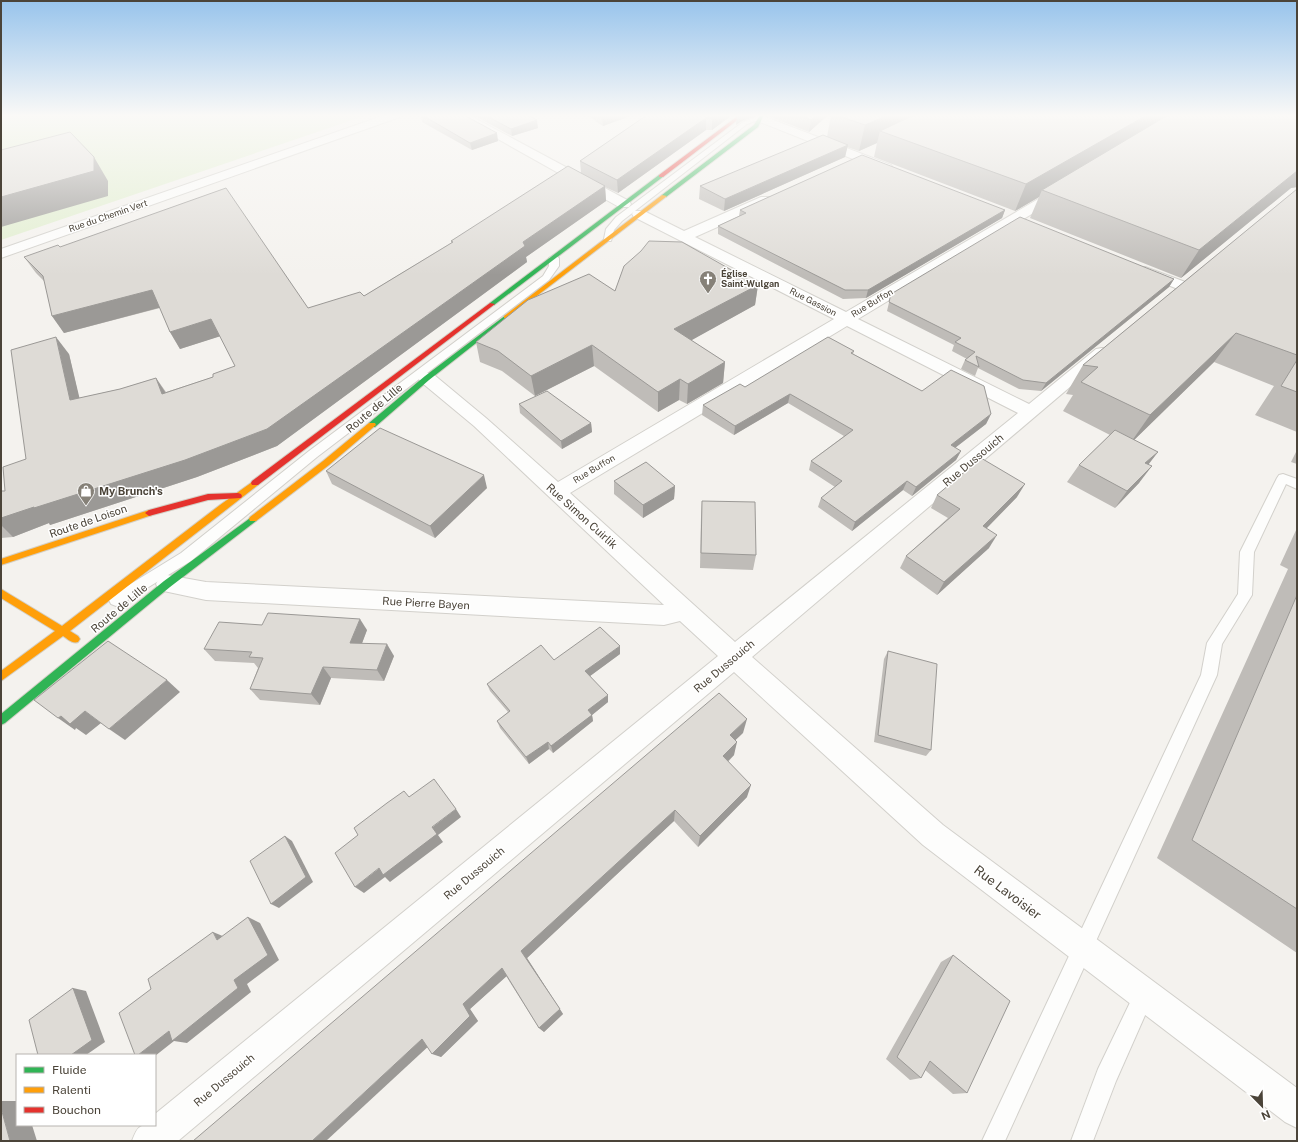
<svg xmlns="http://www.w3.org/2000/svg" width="1298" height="1142" font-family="'Public Sans',sans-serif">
	<rect width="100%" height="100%" fill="#f4f2ee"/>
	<polygon fill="#e1eecf" points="1,115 367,115 1,240"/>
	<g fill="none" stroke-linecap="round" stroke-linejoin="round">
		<g stroke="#d2d0cb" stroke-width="2">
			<g id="lane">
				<polygon points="759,116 761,117 761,119 747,124 622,221 614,230 611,241 605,241 604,239 606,229 616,217 743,122"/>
				<polygon points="554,255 559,258 559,266 549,280 317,457 191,561 121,604 116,606 111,604 109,600 111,596 181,553 309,451 543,276 549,266 549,258"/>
				<polygon points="1283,474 1297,479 1297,489 1286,484 1254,552 1252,595 1222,644 1217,675 1005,1141 982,1141 1201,675 1207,643 1238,594 1240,552 1277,478 1279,475"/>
				<polygon points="1144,985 1151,988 1154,995 1116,1081 1093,1141 1071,1141 1098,1069 1137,988"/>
			</g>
		</g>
		<g stroke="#d2d0cb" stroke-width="2">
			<g id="street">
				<polygon points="385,115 401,115 400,117 1,258 1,249"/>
				<polygon points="455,115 469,115 629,201 631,204 629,207 619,207"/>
				<polygon points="757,115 763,116 891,165 893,168 891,171 883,171 755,120 754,118"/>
				<path d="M1061,187L1065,188L1067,191L1065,194L858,319L1029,404L1096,349L1102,348L1108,349L1110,353L752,657L943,825L1297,1088V1128L1285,1122L923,845L734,672L178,1141H132C138,1126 138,1125 155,1125V1114L718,656L680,621L664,625L206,600L159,590L156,584L159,578L167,575L206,582L664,605L474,426L421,382L418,378L421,374L427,373L433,374L486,418L558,482L834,319L634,217L632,214L634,211H644L684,231L761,197H771L772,200L771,203L695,237L846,312L1057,188ZM847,326L1018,413L735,642L570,493Z"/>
				<polygon points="1145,267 1188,283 1191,286 1188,289 1183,291 1140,274 1138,271 1140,268"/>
			</g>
		</g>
		<g stroke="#d3cfc5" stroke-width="2">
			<g id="fast">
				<polygon points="760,115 764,115 758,127 666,197 662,197 662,195 754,125"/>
				<polygon points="659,175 664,176 494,305 490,305 490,303"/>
				<polygon points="506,315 509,317 508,318 429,380 375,427 369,427 369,423 425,376"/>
				<polygon points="253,516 256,517 257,519 256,521 170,587 5,723 1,725 1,714 164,581"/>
			</g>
		</g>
		<g stroke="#d3cfc5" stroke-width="2">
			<g id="slow">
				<polygon points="662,195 667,196 508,318 504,318 504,316"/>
				<polygon points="369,423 375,423 376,425 329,465 256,521 250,521 249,519 250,517 323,461"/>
				<path d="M255,480L258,481L259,483L258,485L70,631L78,636L80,639L78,642C72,644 68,639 63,636L1,681V671L55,631L1,598V589L62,626L220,505Z"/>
				<polygon points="149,510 153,513 152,515 1,565 1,559"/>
			</g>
		</g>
		<g stroke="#d3cfc5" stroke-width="2">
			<g id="jam">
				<polygon points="739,115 744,115 663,177 659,177 659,175"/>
				<polygon points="490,303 495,304 258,485 252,485 251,483 252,481"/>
				<polygon points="238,493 241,494 242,496 241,498 208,500 149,516 145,513 149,510 208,494"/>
			</g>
		</g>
		<use href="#lane" fill="#fdfdfc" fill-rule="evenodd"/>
		<use href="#street" fill="#fdfdfc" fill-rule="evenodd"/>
		<use href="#fast" fill="#30b455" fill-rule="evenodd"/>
		<use href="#slow" fill="#ff9f0a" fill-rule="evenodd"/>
		<use href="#jam" fill="#e5322d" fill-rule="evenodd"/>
	</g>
	<g fill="#bfbcb8">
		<polygon points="421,115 464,115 498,141 472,150 422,122"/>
		<polygon points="473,115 527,115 538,128 512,136"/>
		<polygon points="586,115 633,115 603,126"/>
		<polygon points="647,115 732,115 712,130 706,130 618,193 605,187 606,201 526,257 527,262 277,446 197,477 50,525 49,523 13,537 1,538 1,491 5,491 26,459 69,354 79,398 120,389 156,378 166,392 213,377 235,366 220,336 180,349 170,332 160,308 64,333 52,316 45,282 36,273 24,257 60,247 308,308 364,296 451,243 451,241 581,173 580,161"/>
		<polygon points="768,115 828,115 809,132 768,116"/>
		<polygon points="831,115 1297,115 1297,187 1291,188 1181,278 1030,218 1039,197 1015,211 874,157 877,143 859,151 847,147 845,157 724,211 699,199 700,186 827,137"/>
		<polygon points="1297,189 1297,432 1255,415 1274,386 1214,362 1134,440 1158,452 1148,464 1139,483 1115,508 1067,482 1079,465 1110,435 1063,411 1073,395 1066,394 1083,365"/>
		<polygon points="740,210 1005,210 1002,218 866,298 843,299 718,234 718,226 739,216"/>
		<polygon points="641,251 758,285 755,305 691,340 725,362 723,383 687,404 679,400 658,412 594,366 535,396 502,371 480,362 476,342 615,291"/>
		<polygon points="1174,279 1169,287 1041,391 1019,389 978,368 975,376 961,369 965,360 967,359 952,351 954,345 887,311 891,294"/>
		<polygon points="854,351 853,354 922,391 991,414 986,424 955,448 961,451 956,460 912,496 903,490 852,531 818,507 821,498 835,487 809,470 811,461 844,436 788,403 734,435 702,415 703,405 745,387"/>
		<polygon points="519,404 591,423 592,432 562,449 520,413"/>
		<polygon points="1297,450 1297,464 1291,462"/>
		<polygon points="326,471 487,488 435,538 332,484"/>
		<polygon points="614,481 675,486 674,499 643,518 614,494"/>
		<polygon points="937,495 1017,497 987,528 989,548 937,595 900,568 906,556 948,518 931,508"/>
		<polygon points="702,501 756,555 753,570 700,568 701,517"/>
		<polygon points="1297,528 1297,953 1157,858 1288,569 1280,565"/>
		<polygon points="367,630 362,643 394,656 384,681 331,678 320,705 260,700 250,689 258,668 254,663 215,661 204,649"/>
		<polygon points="888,651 931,750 926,756 874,742 884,659"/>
		<polygon points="620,654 590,676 608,702 592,715 593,721 553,753 549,749 529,764 500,728 497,721 508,712 490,691 487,684 554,660"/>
		<polygon points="743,733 735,740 734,755 728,762 747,797 698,847 674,821 527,958 563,1014 544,1032 539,1028 506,976 470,1009 478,1021 441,1057 427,1047 193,1141"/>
		<polygon points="953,955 967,1093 953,1094 925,1070 921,1078 910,1080 886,1059 941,962"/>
	</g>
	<g fill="#9b9996">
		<polygon points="602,115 633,115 603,126"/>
		<polygon points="717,115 732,115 712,130 712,118"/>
		<polygon points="737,115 754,115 753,117 742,121 736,125"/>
		<polygon points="816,115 828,115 809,132 811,120"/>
		<polygon points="888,115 939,115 880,131 877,143 859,151 865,125"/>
		<polygon points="1147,115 1177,115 1042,190 1039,197 1015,211 1026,184"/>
		<polygon points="706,118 706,130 618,193 617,180"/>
		<polygon points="537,120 538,128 512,136 511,129"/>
		<polygon points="497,133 498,141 472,150 470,143"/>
		<polygon points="848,145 845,157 724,211 725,199"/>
		<polygon points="94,157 108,181 108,196 1,227 1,197"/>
		<polygon points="1297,171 1297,187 1291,188 1181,278 1199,250"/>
		<polygon points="605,186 606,201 526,257 527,262 277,446 197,477 50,525 49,523 13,537 1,525 1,518 523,242"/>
		<polygon points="1005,210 1002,218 866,298 868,290"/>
		<polygon points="1174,279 1169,287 1041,391 1046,383"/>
		<polygon points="758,285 755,305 674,350 674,329"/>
		<polygon points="152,290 162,307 64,333 52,316"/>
		<polygon points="211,319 221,336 180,349 170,332"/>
		<polygon points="1236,333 1214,362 1129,445 1150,415"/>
		<polygon points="56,337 69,354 84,417 70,400"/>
		<polygon points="592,345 594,366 535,396 531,376"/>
		<polygon points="725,362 723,383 687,404 688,384"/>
		<polygon points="156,378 167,395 162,394"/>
		<polygon points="680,379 679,400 658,412 658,392"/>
		<polygon points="790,394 788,403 734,435 735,426"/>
		<polygon points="991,414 986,424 947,454 951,445"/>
		<polygon points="591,423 592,432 562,449 561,441"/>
		<polygon points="961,451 956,460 912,496 916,487"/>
		<polygon points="1158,452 1145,469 1145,463"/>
		<polygon points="1152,466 1139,483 1115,508 1127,491"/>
		<polygon points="484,475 487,488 435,538 430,526"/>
		<polygon points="907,481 903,490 852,531 855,522"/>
		<polygon points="1025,484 1017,497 976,539 983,526"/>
		<polygon points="675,486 674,499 643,518 643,505"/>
		<polygon points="997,535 989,548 937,595 944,582"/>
		<polygon points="360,619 367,630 358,654 350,643"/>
		<polygon points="387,644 394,656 384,681 377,670"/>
		<polygon points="620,646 620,654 586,679 585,671"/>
		<polygon points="323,667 331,678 320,705 311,694"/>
		<polygon points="167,680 180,692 125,740 109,729"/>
		<polygon points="608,695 608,702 592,715 593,721 553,753 551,746 588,710"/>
		<polygon points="85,711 101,723 86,735 76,728 75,730 58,718 61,716"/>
		<polygon points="747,719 743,733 727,748 730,735"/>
		<polygon points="548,742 549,749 529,764 526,757"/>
		<polygon points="737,742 734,755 720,769 723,756"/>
		<polygon points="751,785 747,797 698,847 700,836"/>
		<polygon points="456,809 461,817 438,835 443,842 390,882 385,877 364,893 355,887"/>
		<polygon points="675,810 674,821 527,958 563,1014 544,1032 539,1028 521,951"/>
		<polygon points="285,836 292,841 313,882 279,908 271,904"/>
		<polygon points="248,917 260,923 279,960 247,984 251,992 187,1043 174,1041 155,1056 155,1055 138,1055 234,980"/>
		<polygon points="213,932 225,937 217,940"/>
		<polygon points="502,968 508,975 470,1009 478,1021 441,1057 432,1054 463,1004"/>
		<polygon points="73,988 86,991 105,1042 86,1055 71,1055"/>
		<polygon points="422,1039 432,1043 326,1141 312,1141"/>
		<polygon points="1,1101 17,1101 17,1125 32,1125 37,1141 10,1141 1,1108"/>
	</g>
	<g fill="#dedbd6" stroke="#9b9996">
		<polygon points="422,115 464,115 497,133 470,143"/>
		<polygon points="485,115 527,115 537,120 511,129"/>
		<polygon points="647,115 717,115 712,118 706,118 617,180 580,161"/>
		<polygon points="799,115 816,115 811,120"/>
		<polygon points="841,115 888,115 865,125 839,116"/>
		<polygon points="914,115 1147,115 1026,184 880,131"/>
		<polygon points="1168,115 1297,115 1297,171 1199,250 1042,190"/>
		<polygon points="70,132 94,157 94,171 1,197 1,150"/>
		<polygon points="823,135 848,145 725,199 700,186"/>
		<polygon points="862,155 1005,210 868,290 845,290 718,226 746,213 740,210"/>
		<polygon points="568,166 605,186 523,242 525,246 267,429 185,460 34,508 34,507 1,518 1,491 5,491 3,467 26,459 11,350 56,337 70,400 120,389 156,378 162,394 213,377 213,374 235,366 211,319 170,332 152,290 52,316 43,276 24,257 58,245 60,247 226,188 308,308 360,292 364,296 453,242 451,241"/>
		<polygon points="1297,189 1297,355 1236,333 1150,415 1081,382 1098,367 1083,365"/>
		<polygon points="1020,217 1174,279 1046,383 1023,380 976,356 979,367 965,360 975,352 955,342 961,338 889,302 891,294"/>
		<polygon points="649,241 682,242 758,285 674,329 725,362 688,384 680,379 658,392 592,345 531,376 498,351 476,342 528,300 589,274 615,291 624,266 641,251"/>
		<polygon points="828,337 854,351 851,353 922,391 951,370 984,386 991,414 951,445 961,451 916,487 907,481 855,522 821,498 842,481 811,461 853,430 790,394 735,426 703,405 740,384 745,387"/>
		<polygon points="1297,360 1297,392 1281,386"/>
		<polygon points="547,391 591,423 561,441 519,404"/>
		<polygon points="380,428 484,475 430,526 326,471"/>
		<polygon points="1115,430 1158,452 1145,463 1152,466 1127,491 1079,465"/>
		<polygon points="981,458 1025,484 983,526 997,535 944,582 906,556 960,509 937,495"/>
		<polygon points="646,462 675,486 643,505 614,481"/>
		<polygon points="702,501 755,502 756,555 701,553"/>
		<polygon points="1297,595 1297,909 1192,840"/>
		<polygon points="268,613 360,619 350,643 387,644 377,670 323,667 311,694 250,689 263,658 249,657 252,652 204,649 219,622 262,625"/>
		<polygon points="600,627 620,646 585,671 608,695 588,710 592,715 551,746 548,742 526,757 497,721 510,711 487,684 541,645 554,660"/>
		<polygon points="108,641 167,680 109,729 85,711 70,724 61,716 58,718 34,700"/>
		<polygon points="888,651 937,664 931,750 878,735"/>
		<polygon points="719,693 747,719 730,735 737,742 723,756 751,785 700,836 675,810 521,951 560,1009 539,1028 502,968 463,1004 470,1016 432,1054 422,1039 312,1141 193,1141"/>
		<polygon points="434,779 456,809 432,827 437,834 383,875 379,868 355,887 335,853 358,835 354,828 387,803 404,791 409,797"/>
		<polygon points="285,836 306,877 271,904 250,861"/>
		<polygon points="248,917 268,955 234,980 238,988 172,1041 169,1031 138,1055 135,1055 119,1013 151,989 148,979 213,932 217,940"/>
		<polygon points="953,955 1010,1001 967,1093 930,1061 921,1078 897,1057"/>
		<polygon points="73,988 92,1040 71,1055 38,1055 29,1020"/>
		<polygon points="1,1108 10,1141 1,1141"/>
	</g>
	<linearGradient id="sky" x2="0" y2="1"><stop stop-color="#98c4ec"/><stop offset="0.42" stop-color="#faf9f7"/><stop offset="1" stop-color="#faf9f7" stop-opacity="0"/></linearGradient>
	<rect width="1298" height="275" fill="url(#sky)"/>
	<defs>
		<g id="church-pin" transform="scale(0.9)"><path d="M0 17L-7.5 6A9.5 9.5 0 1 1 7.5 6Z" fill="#868178" stroke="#fff"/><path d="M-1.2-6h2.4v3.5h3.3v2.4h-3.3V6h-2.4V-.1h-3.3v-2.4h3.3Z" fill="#fff"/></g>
		<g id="shop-pin" transform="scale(0.9)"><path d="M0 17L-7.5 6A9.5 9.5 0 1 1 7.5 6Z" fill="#868178" stroke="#fff"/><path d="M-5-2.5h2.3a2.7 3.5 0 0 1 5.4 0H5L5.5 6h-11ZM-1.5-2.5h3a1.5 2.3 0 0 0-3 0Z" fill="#fff"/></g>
	</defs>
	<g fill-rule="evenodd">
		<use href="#church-pin" x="708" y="279"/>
		<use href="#shop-pin" x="86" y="491"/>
	</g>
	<g text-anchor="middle" stroke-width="3" stroke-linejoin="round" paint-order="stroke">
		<g font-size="9" fill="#4b4439" stroke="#fff">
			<text transform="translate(108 216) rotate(-19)" y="3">Rue du Chemin Vert</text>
			<text transform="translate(813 302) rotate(27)" y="3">Rue Gassion</text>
			<text transform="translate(872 303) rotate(-31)" y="3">Rue Buffon</text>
			<text transform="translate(594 469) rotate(-31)" y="3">Rue Buffon</text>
		</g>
		<g font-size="9" font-weight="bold" fill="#4b4439" stroke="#fff" text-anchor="start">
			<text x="721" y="277">Église<tspan x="721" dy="10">Saint-Wulgan</tspan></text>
		</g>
		<g font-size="11" fill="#4b4439" stroke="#fff">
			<text transform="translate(374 408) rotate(-40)" y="4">Route de Lille</text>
			<text transform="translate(973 460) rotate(-40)" y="4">Rue Dussouich</text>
			<text transform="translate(582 516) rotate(42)" y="4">Rue Simon Cuirlik</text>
			<text transform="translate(88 521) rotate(-19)" y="4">Route de Loison</text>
			<text transform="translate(426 603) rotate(3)" y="4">Rue Pierre Bayen</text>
			<text transform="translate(119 608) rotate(-40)" y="4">Route de Lille</text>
			<text transform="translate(724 666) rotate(-40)" y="4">Rue Dussouich</text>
			<text transform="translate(474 873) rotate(-40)" y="4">Rue Dussouich</text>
			<text transform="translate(224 1080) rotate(-40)" y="4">Rue Dussouich</text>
		</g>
		<g font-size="11" font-weight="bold" fill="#4b4439" stroke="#fff" text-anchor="start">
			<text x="99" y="495">My Brunch's</text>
		</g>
		<g font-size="13" fill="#4b4439" stroke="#fff">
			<text transform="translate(1008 892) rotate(37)" y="5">Rue Lavoisier</text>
		</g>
	</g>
	<rect width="1298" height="1142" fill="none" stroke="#4b4439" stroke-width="4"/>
	<rect x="16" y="1054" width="140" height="72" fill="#ffffff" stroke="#b7b4b0"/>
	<rect x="24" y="1067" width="20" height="6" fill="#30b455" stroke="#b7b4b0"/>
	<text x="52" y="1074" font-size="12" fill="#4b4439">Fluide</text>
	<rect x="24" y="1087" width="20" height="6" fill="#ff9f0a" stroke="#b7b4b0"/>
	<text x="52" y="1094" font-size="12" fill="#4b4439">Ralenti</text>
	<rect x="24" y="1107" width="20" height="6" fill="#e5322d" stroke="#b7b4b0"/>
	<text x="52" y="1114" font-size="12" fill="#4b4439">Bouchon</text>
	<g transform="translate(1262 1106) rotate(157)" stroke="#ffffff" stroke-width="3" paint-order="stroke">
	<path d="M0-3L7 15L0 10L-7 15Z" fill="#4b4439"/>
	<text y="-6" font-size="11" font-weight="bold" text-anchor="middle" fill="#4b4439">N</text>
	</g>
</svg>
